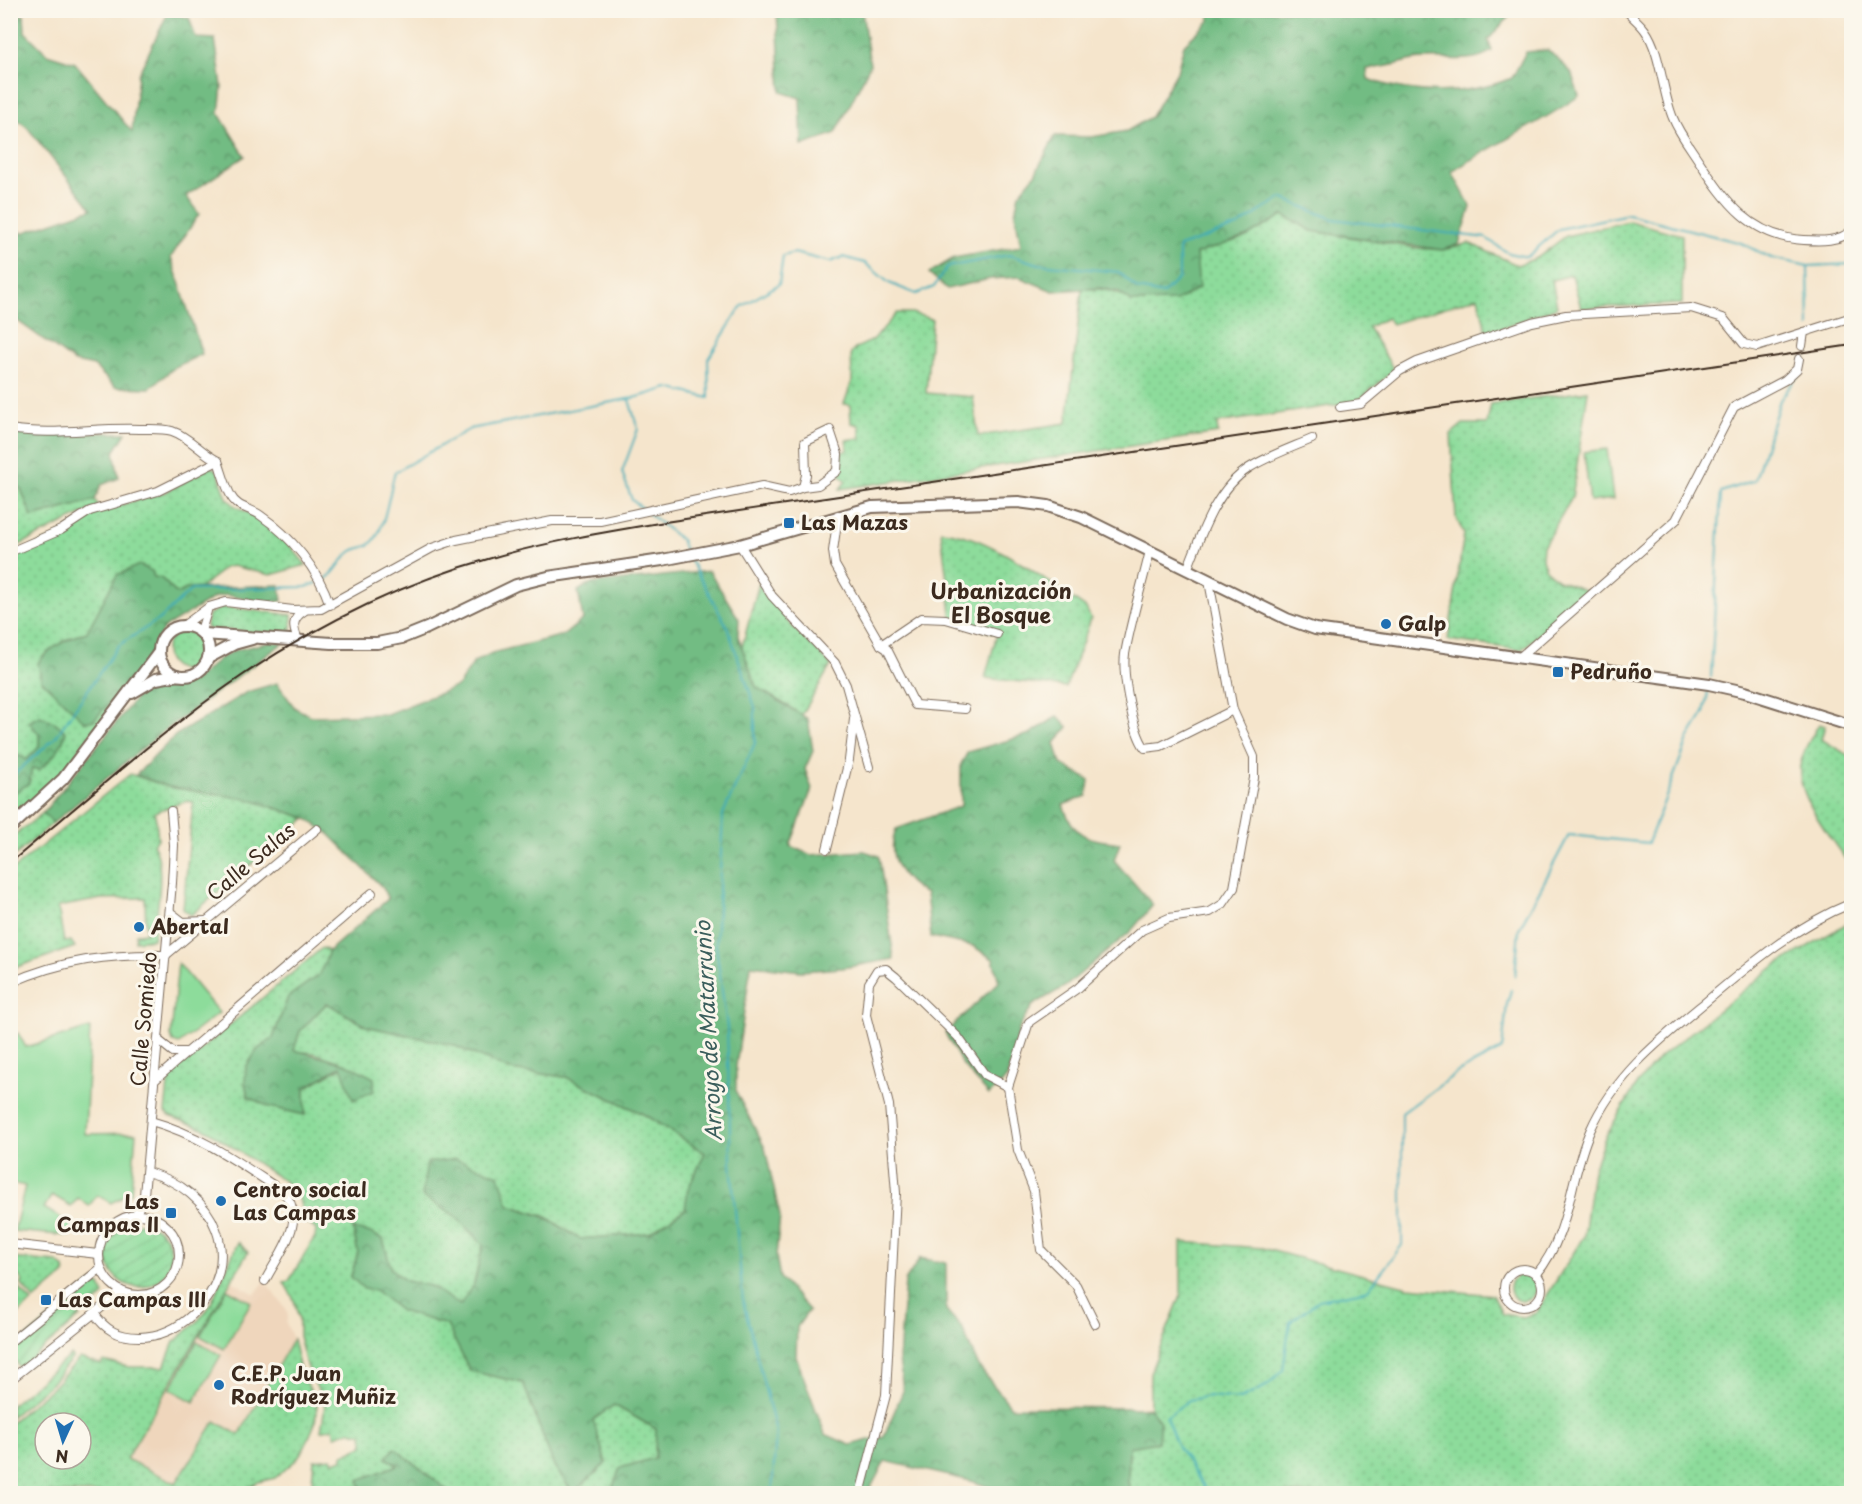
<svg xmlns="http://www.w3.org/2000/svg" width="1862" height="1504" font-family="'Playpen Sans',sans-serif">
	<defs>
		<pattern id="grass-dots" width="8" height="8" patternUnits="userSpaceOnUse" patternTransform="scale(1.5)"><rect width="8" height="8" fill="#8ddc9b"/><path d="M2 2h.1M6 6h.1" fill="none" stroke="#7bbd85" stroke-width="1.8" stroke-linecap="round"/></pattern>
		<pattern id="forest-crowns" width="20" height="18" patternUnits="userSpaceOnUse" patternTransform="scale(1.5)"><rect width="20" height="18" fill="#72bc83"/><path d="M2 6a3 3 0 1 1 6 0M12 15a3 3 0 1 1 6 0" fill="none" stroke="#5f996b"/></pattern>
		<pattern id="garden-furrows" width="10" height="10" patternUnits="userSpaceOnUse" patternTransform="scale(1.5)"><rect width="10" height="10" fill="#8ddc9b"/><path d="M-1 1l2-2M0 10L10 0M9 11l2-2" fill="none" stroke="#7bbd85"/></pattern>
	</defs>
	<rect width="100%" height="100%" fill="#fbf7ec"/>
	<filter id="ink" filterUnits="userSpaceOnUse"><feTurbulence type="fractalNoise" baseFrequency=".0167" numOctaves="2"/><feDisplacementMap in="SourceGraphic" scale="12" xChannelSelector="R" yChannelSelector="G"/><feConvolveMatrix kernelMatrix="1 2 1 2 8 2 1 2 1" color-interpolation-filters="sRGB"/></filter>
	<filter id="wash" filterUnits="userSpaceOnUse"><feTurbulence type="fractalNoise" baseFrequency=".008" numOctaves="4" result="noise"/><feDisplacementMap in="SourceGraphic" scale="24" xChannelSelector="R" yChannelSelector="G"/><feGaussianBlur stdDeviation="1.35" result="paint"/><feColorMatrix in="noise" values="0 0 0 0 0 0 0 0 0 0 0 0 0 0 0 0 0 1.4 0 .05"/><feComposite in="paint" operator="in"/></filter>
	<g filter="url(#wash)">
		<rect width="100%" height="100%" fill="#f5e5cc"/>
		<polygon fill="#efd6bc" points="232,1281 255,1294 265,1281 287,1310 288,1317 286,1323 293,1339 239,1436 214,1421 176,1483 126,1459"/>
		<g fill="url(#grass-dots)" stroke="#64835c" stroke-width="1.5" fill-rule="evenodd">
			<path d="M1283,215L1312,231L1416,248L1443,250L1469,243L1517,265L1537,258L1566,236L1629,221L1682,235V304L1581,308L1572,275L1552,280L1557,307L1487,334L1478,297L1392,324L1387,318L1368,327L1394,370L1356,402L1217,423L1218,433L840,489L846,481L839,474L842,452L848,450L846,440L861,438L859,425L851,423L850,405L844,404L852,381L851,353L856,348L873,340L897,313H912L932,319L926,393L973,397L978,436L1067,423L1082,289C1102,288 1115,290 1132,302L1196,254L1248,236Z"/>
			<polygon points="1588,391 1572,498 1543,546 1542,559 1546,570 1558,580 1587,591 1521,650 1448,640 1464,534 1456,518 1451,434 1463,424 1487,424 1491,404"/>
			<polygon points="210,467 217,470 227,498 235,506 261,520 292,548 306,565 271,575 232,566 224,568 201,588 187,589 177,594 161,578 117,575 87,632 69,638 42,657 123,685 144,662 154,642 158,647 52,785 11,822 11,795 29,783 32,768 39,770 39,734 39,747 26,761 23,757 11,755 11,555 51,539 96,512 166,492"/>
			<polygon points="10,482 21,489 32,517 95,500 99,506 11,549"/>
			<path d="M941,531C991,535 1046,581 1086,608L1091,619L1066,687L985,678L997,634L952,621Z"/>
			<polygon points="759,583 788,622 831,665 802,715 756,687 742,647"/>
			<polygon points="223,607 292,615 291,634 208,629 206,627 208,615"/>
			<circle cx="185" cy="651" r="19"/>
			<path d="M1819,724L1825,726L1821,739L1851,757V874L1850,866C1834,842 1796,796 1800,766C1803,750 1811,738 1819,724Z"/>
			<path d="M130,774L169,787L248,799L306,818L191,915L183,909L193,802L186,801L155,812L158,839L153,844C166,863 157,915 153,939L135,941L136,934L146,933L145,898L101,899L58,907L64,942L71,941L75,947L11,969V871Z"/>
			<polygon points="43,813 53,823 11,859 11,838"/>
			<polygon points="1851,921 1851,1493 1131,1494 1128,1482 1129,1447 1160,1423 1150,1408 1150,1373 1181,1295 1181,1242 1262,1248 1408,1287 1493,1295 1502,1314 1523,1317 1536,1313 1584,1236 1593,1170 1605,1137 1637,1084 1660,1057 1776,965"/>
			<polygon points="322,948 329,951 320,974 288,997 273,1038 257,1050 248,1097 270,1107 305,1115 305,1088 347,1064 314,1053 293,1051 300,1031 327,1003 366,1026 453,1045 510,1070 566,1077 645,1115 705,1153 688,1189 686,1209 649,1233 580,1239 547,1217 509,1205 422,1196 454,1215 483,1245 474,1284 460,1306 430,1286 406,1281 391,1269 383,1239 353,1230 358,1252 351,1276 364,1289 375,1289 401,1311 447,1325 470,1371 523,1382 554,1466 573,1493 606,1463 593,1420 614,1405 656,1429 655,1458 620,1468 611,1492 613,1493 451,1494 418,1467 399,1465 359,1480 361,1488 311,1491 314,1460 331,1458 333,1462 343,1459 343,1455 364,1445 363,1434 350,1431 335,1436 333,1428 321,1431 325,1406 305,1361 299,1336 299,1319 294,1300 284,1282 289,1281 315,1237 316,1230 304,1220 298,1194 287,1183 205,1129 169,1116 165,1112 169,1076"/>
			<path d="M238,1242L248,1252L126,1459L176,1483L215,1421L239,1435L293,1339L299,1366L317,1405L315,1423L305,1447L296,1460L275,1478L258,1482L242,1493H11V1422L52,1388L80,1358L101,1365L103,1361L129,1367H164L174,1342L197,1322L210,1306ZM45,1423H81V1459H45Z"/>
			<polygon points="11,1258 57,1262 64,1268 65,1274 34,1300 21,1284 23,1282 11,1265"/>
			<circle cx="1523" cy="1288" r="13"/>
			<polygon points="18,1287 32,1302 11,1320 11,1293"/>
			<polygon points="71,1355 73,1357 52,1383 11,1417 11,1405"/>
		</g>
		<g fill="url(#forest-crowns)" stroke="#567350" stroke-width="1.5">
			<polygon points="777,11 862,11 870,65 836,133 802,146 800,98 781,92"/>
			<path d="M1208,11H1514L1488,40L1492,51C1468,67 1436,54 1409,61C1394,65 1382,68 1367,69L1368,79C1413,96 1468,96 1512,78L1526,52L1548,50L1571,72L1579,96C1538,125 1493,144 1452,172L1471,207L1459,244L1443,250L1312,231L1283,215L1248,236L1196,254L1199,288L1176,301L1132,302L1118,292L1100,288L1053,291L1019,277L990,279L947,289L929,273L954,258L1021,246L1015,213L1019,194L1034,176L1055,136L1092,137L1127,131L1151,117L1177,72L1184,45L1210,20Z"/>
			<polygon points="168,13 189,18 196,38 215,39 222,86 219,114 245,156 186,196 199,214 171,257 202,354 175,367 150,388 115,387 94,366 75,362 11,316 11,224 22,233 92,209 27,127 11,115 11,14 24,15 25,32 47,54 75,63 132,132 138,75"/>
			<polygon points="10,432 126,433 114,452 119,478 101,485 95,500 32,517 21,489 11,482"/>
			<path d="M139,565L152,571L154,577L161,578L177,594L186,589L280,585L282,601L267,603L226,595L215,597L164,628L145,662L94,720L85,722L41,680L38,663C49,647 69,638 87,632L117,575Z"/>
			<polygon points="709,571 739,619 738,636 756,687 808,719 813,751 805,769 812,789 790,846 811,855 864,851 879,856 894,959 842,968 801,971 751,965 736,1066 736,1092 765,1148 780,1216 776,1256 780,1278 809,1310 797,1327 796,1357 825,1434 850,1445 884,1436 903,1391 899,1359 905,1281 920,1258 946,1263 946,1310 962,1328 979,1367 1011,1407 1150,1408 1160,1422 1158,1442 1129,1447 1128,1482 1131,1493 1007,1493 971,1481 885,1461 868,1493 613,1493 611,1492 620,1468 655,1458 656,1429 614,1405 593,1420 606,1463 573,1493 554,1466 523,1383 470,1371 447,1325 401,1311 375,1290 364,1289 351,1277 358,1252 353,1229 368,1232 383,1239 391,1269 406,1281 430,1286 460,1305 474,1284 483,1245 454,1215 422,1196 427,1163 456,1159 499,1175 509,1205 547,1218 580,1239 649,1233 685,1209 688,1189 705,1153 645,1115 566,1077 510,1070 453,1045 366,1026 327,1003 300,1031 294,1050 347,1064 374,1078 374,1091 353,1100 341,1066 305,1088 305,1115 270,1107 248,1097 245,1083 246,1067 257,1050 273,1038 288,997 320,974 329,951 388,899 383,888 328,833 306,818 248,799 169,787 136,775 176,735 247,692 277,683 295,708 311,716 387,714 458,686 474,662 492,653 564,635 583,619 578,591 589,584"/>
			<polygon points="271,642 283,643 156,737 53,823 43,813 139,694 160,684 194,681 219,659 235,650"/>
			<path d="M40,716L56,723L66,732C61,749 52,759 39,770L32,768L29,783L11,795V755L23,757L26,760L39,747V734L29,722Z"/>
			<path d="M1058,716L1068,727L1055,743L1061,764L1089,780L1087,796L1063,805C1074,838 1088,839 1120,843L1114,860L1153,905L1131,931L1066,986L1033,1005L1020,1026L1007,1078L989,1095L962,1064L945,1033L999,982L993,959L973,946L931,937L926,894C902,881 885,857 896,829L961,806V764L968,752L1030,734Z"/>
			<polygon points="395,1448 451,1493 363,1493 359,1480 398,1465 386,1458"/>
		</g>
		<g fill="#8ddc9b" stroke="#64835c" stroke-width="1.5">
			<polygon points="1607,449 1613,499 1590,502 1584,452"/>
			<polygon points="178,963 219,1013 179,1044 173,1042 171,1036"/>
			<polygon points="90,1028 85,1134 136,1133 131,1193 111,1203 97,1195 89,1206 78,1198 71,1206 52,1195 44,1208 76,1227 70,1236 14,1231 25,1186 11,1183 11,1038 18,1033 26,1047"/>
			<polygon points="227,1289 251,1302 224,1349 200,1336"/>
			<polygon points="197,1342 221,1355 194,1402 170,1389"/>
		</g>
		<g fill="url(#garden-furrows)" stroke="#64835c" stroke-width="1.5">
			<circle cx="139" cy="1255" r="32"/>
			<polygon points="91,1283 100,1285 104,1295 85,1313 72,1299"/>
			<polygon points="68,1303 80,1317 20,1368 11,1356 11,1350"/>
		</g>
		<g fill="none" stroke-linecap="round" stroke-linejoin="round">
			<g stroke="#3cacb8" stroke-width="2">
				<polyline points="1808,267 1809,327"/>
				<polyline points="629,400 638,429 622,472 632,500 643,509"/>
				<polyline points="647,512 681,540 686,553"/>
				<polyline points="689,558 727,626 755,707 755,743 723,814 716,946 727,1027 731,1163 743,1301 776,1432 772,1494"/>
				<path d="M322,581C336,575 340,559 352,551C356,548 364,548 369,545C385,535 389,491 395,472L470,429L638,397L668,388L709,398L708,359L741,307L779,284L783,256L794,253L830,262L843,257L865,263L889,283L916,294L934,287L947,267L1009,255L1039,264L1119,272L1137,289L1163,294L1179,278V247L1238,226L1281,198L1333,219L1486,238L1508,253L1527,257L1559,229L1628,214L1741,243L1771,258L1808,266L1852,264"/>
				<polyline points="1711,677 1721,492 1755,480 1780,400 1802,370 1804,357"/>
				<polyline points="10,778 55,738 118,646 161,618 191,590 306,587 317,583"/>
				<polyline points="1515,976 1519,929 1569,835 1648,843 1689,737 1704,713 1708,692"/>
				<polyline points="1209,1494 1178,1447 1166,1417 1189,1400 1209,1396 1241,1399 1268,1385 1283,1370 1290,1322 1319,1300 1368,1290 1402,1245 1402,1113 1458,1072 1502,1049 1507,1004 1511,990"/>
			</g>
		</g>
	</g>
	<g filter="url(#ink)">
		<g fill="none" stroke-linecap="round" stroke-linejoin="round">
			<g stroke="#7c6b5b" stroke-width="10">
				<g id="street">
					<path d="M1626,10C1632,17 1640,23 1645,30C1661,52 1662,92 1673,118C1679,133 1690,147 1699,161C1726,202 1751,237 1804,240C1820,241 1840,242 1852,230"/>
					<polyline points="1802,346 1804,332"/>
					<polyline points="1340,407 1361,404 1400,371 1417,362 1532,322 1566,315 1691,308 1723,318 1744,344 1757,347 1852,317"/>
					<path d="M10,429C53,436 97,427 140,429C150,429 162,428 172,431C190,437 201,453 218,461"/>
					<path d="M218,461C222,472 225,485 231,496C237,508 250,508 260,515C292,537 318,569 330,605"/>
					<polyline points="838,515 833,551 835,565 881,645 887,649 915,705 965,709"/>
					<polyline points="740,545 772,596 835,663 846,685 869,767"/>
					<path d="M1150,551C1142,585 1131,620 1125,654C1122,675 1133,732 1145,748L1161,746L1233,710"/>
					<polyline points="10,552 61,530 90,511 158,491 218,461"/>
					<path d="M1187,570C1201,535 1215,490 1249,468C1268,456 1291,448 1312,439"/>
					<polyline points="183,626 209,607 226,602 293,610 321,609 432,548 456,540 552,521 600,521 762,486 789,492 803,487 806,475 805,442 830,430 838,454 837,471 818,485 803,487"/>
					<polyline points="201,631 207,611"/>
					<path d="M298,640C293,628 291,619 304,611"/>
					<polyline points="881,645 921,618 946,619 997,634"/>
					<polyline points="1519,658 1676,520 1734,407 1785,380 1797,369 1799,359"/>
					<polyline points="827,849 849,760 854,719"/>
					<polyline points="170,912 183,922 205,921"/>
					<polyline points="166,955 317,829"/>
					<path d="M10,983C61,960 111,954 166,955"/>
					<polyline points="158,1040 173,1052 188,1052"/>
					<polyline points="155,1080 372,893"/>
					<path d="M151,1121C201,1135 239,1163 282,1191C310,1219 279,1253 265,1281"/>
					<circle cx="139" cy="1255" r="40"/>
					<polyline points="136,1215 144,1195 172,883 174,845 171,811"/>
					<polyline points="10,1244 98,1254"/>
					<circle cx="1523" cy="1288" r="19"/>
					<path d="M1536,1275C1572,1231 1568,1181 1590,1131C1615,1074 1662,1038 1708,1000C1753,962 1797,925 1852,903"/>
					<path d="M94,1313C105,1330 118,1337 139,1337C159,1337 178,1328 193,1314C249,1261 214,1189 147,1172"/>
					<polyline points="1095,1324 1076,1285 1041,1250 1034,1191 1018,1150 1008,1087 1029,1022 1078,988 1142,930 1169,918 1210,912 1223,904 1234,888 1254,778 1254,757 1233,710 1209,581"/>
					<polyline points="10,1342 101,1268"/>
					<polyline points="10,1380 121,1292"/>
					<polyline points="860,1494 886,1395 896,1193 889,1105 866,1015 869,983 877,970 886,969 896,977 958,1037 985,1075 1008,1087"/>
				</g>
			</g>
			<g stroke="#7c6b5b" stroke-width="14">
				<g id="secondary">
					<circle cx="184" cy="651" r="25"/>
					<polyline points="204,634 332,643 377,643 402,638 427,628 516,585 548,577 662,560 740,545 872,507 1018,502 1048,506 1081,517 1287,619 1315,629 1709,684 1745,692 1852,726"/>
					<polyline points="208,658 234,644 252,639"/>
					<polyline points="132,693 156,679 178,675"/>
					<polyline points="10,828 63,779 159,652"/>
				</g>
			</g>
			<use href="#street" stroke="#fff" stroke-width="8"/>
			<use href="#secondary" stroke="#fff" stroke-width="10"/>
			<path stroke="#3b2a1e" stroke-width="2" d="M10,863C87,799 161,731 243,675C317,626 402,583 488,559C546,542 605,532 665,522L1852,345"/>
		</g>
	</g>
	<g fill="#1f6fb2" stroke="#fbf7ec" stroke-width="2">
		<rect x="783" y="517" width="12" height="12" rx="3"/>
		<circle cx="1386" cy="624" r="6"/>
		<rect x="1552" y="666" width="12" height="12" rx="3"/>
		<circle cx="139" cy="927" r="6"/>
		<circle cx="221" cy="1201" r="6"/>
		<rect x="165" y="1207" width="12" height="12" rx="3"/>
		<rect x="40" y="1294" width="12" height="12" rx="3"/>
		<circle cx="219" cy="1385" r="6"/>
	</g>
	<g text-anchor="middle" stroke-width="6" stroke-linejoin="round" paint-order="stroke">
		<g font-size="20" font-weight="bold" fill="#3b2a1e" stroke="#fbf7ec" text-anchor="start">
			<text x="801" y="530">Las Mazas</text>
			<text x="1398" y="631">Galp</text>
			<text x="1570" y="679">Pedruño</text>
			<text x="151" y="934">Abertal</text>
			<text x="233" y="1197">Centro social<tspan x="233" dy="23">Las Campas</tspan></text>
			<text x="159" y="1209" text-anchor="end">Las<tspan x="159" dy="23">Campas II</tspan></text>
			<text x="58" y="1307">Las Campas III</text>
			<text x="231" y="1381">C.E.P. Juan<tspan x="231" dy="23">Rodríguez Muñiz</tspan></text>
		</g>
		<g font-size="20" fill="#3b2a1e" stroke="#fbf7ec">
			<text transform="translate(251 862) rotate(-40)" y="7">Calle Salas</text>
			<text transform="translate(144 1019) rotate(-85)" y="7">Calle Somiedo</text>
		</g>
		<g font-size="21" font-weight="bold" fill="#3b2a1e" stroke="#fbf7ec">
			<text x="1001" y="599">Urbanización<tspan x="1001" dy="24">El Bosque</tspan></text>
		</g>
		<g font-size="21" font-style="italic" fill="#3b5e5c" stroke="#fbf7ec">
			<text transform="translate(709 1031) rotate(-93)" y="7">Arroyo de Matarrunio</text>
		</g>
	</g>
	<rect width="1862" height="1504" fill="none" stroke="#fbf7ec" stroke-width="36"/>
	<g transform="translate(63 1441) rotate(184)"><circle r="28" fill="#fbf7ec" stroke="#aea59a" stroke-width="1.5"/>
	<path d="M0-4.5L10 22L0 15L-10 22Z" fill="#1f6fb2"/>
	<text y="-9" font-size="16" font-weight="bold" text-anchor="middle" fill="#3b2a1e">N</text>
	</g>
</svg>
